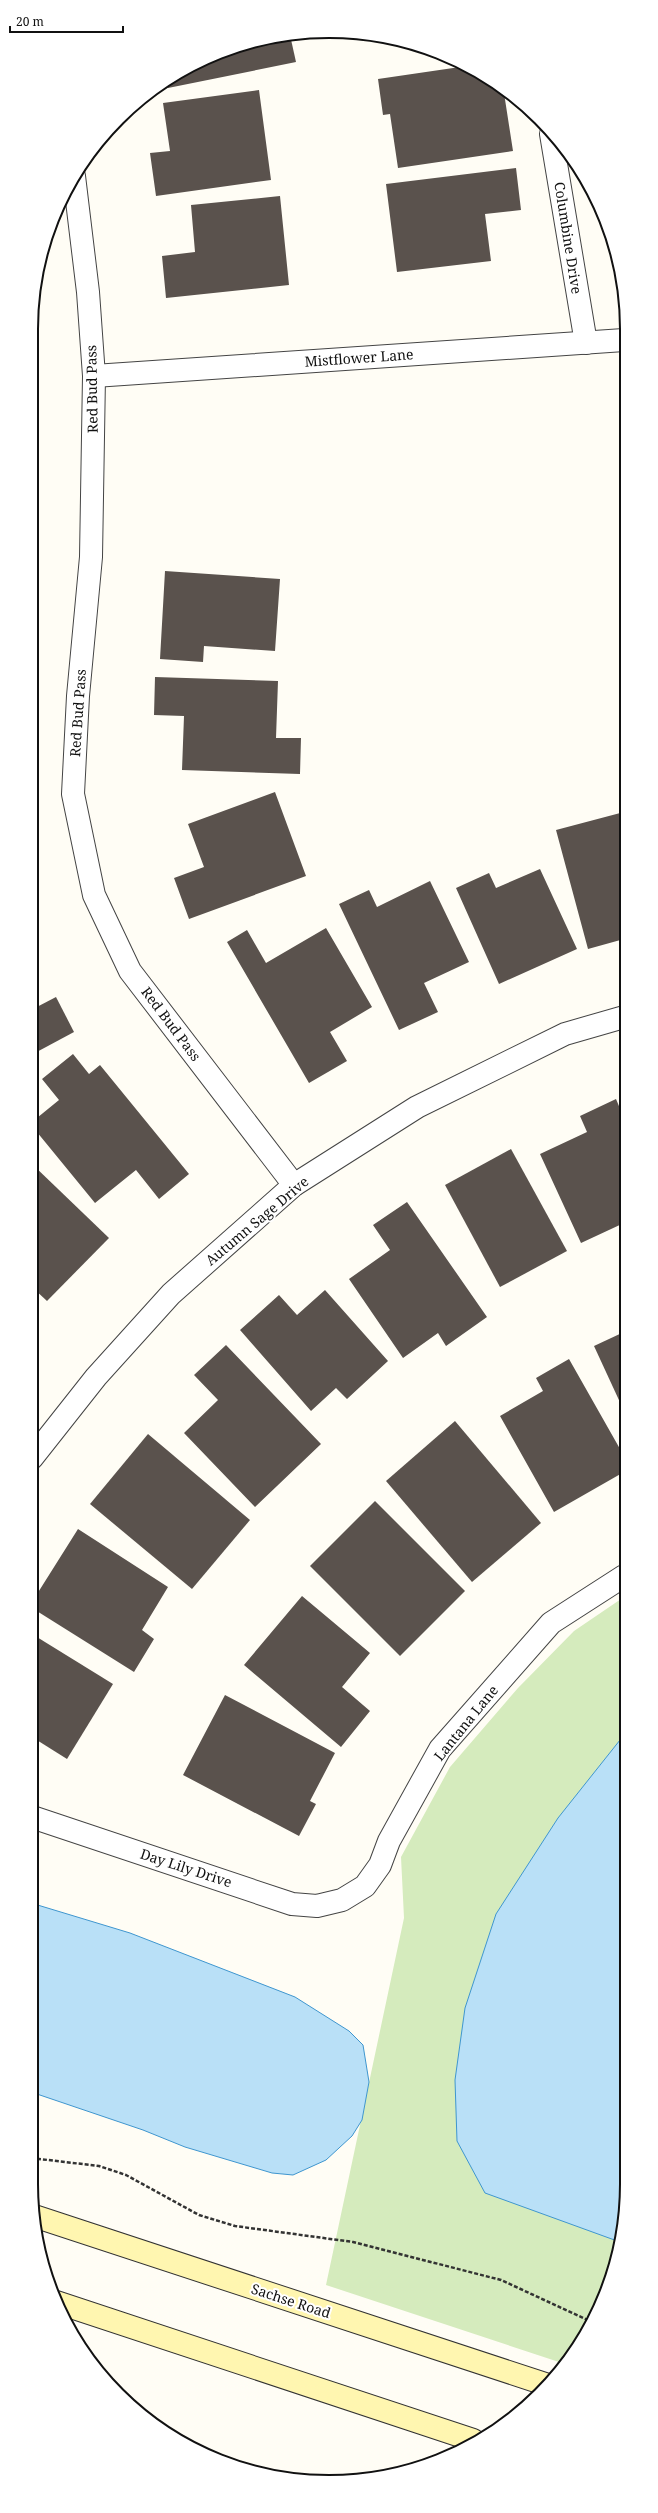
<svg xmlns="http://www.w3.org/2000/svg" width="658" height="2513" font-family="'Noto Serif',serif">
	<rect width="100%" height="100%" fill="#fffdf5"/>
	<polygon fill="#d5ebbd" points="624,1597 624,2223 611,2280 587,2333 565,2364 326,2285 404,1918 401,1857 450,1767 518,1688 574,1631"/>
	<g fill="#b9e0f7" stroke="#3f96cf">
		<polygon points="624,1735 624,2223 620,2242 485,2193 457,2141 455,2080 465,2008 496,1914 558,1818"/>
		<polygon points="31,1903 130,1933 295,1997 349,2031 363,2045 369,2082 362,2120 352,2136 326,2160 293,2175 272,2173 185,2147 143,2130 31,2092"/>
	</g>
	<g fill="#5a524d">
		<polygon points="290,35 296,62 168,88 166,81 197,62 252,41"/>
		<polygon points="459,61 504,93 513,151 398,168 390,114 383,115 378,79 460,67"/>
		<polygon points="259,90 271,180 156,196 150,153 170,151 163,103"/>
		<polygon points="516,168 521,210 485,214 491,261 397,272 386,184"/>
		<polygon points="280,196 289,285 166,298 162,256 195,252 191,205"/>
		<polygon points="165,571 280,579 275,651 204,646 203,662 160,659"/>
		<polygon points="155,677 278,681 276,738 301,738 300,774 182,770 184,716 154,715"/>
		<polygon points="275,792 306,876 189,919 174,878 204,867 188,824"/>
		<polygon points="624,812 624,904 620,905 624,922 624,939 588,949 556,830"/>
		<polygon points="540,869 577,949 499,984 456,888 489,873 496,888"/>
		<polygon points="430,881 469,962 424,983 438,1012 399,1030 339,904 369,890 377,907"/>
		<polygon points="326,928 372,1007 330,1032 347,1061 309,1083 227,942 247,930 266,963"/>
		<polygon points="56,997 74,1032 33,1054 33,1009"/>
		<polygon points="73,1054 89,1074 100,1065 189,1174 159,1199 136,1170 95,1203 32,1126 32,1122 59,1100 42,1079"/>
		<polygon points="616,1099 624,1118 624,1223 581,1243 540,1154 587,1132 580,1116"/>
		<polygon points="511,1149 567,1251 500,1287 445,1185"/>
		<polygon points="32,1164 109,1238 47,1301 32,1287"/>
		<polygon points="407,1202 487,1317 446,1346 438,1333 403,1358 349,1279 390,1250 373,1225"/>
		<polygon points="325,1290 388,1361 347,1399 336,1388 311,1411 240,1330 279,1295 297,1315"/>
		<polygon points="32,1314 39,1321 32,1327"/>
		<polygon points="624,1332 624,1411 594,1346"/>
		<polygon points="226,1345 321,1444 255,1507 184,1433 218,1400 194,1375"/>
		<polygon points="569,1359 624,1456 624,1472 554,1512 500,1416 543,1391 536,1378"/>
		<polygon points="455,1421 541,1523 472,1582 386,1481"/>
		<polygon points="148,1434 250,1520 192,1589 90,1504"/>
		<polygon points="375,1501 465,1591 400,1656 310,1566"/>
		<polygon points="78,1529 168,1587 142,1630 154,1639 134,1672 32,1608 32,1602"/>
		<polygon points="302,1596 370,1653 342,1687 370,1711 341,1747 244,1665"/>
		<polygon points="32,1634 113,1684 67,1759 32,1737"/>
		<polygon points="225,1695 335,1753 310,1801 316,1804 299,1836 183,1775"/>
	</g>
	<g fill="none" stroke-linecap="round" stroke-linejoin="round">
		<g stroke="#444" stroke-width="24">
			<g id="minor">
				<polyline points="551,134 586,343"/>
				<polyline points="74,176 88,292 94,376 91,557 78,696 73,794 94,895 130,971 294,1185"/>
				<polyline points="94,376 624,340"/>
				<polyline points="32,1458 96,1377 171,1294 294,1185 417,1107 565,1034 624,1017"/>
				<polyline points="32,1817 292,1904 317,1906 342,1900 365,1886 380,1865 389,1841 440,1749 551,1623 624,1576"/>
			</g>
		</g>
		<g stroke="#333" stroke-width="24">
			<g id="secondary">
				<polyline points="34,2216 548,2385"/>
				<polyline points="56,2302 473,2440"/>
			</g>
		</g>
		<polyline stroke="#333" stroke-width="2.5" stroke-dasharray="4 2" stroke-linecap="butt" points="31,2158 99,2166 126,2175 199,2215 235,2226 353,2242 501,2280 592,2322"/>
		<use href="#minor" stroke="#fff" stroke-width="22"/>
		<use href="#secondary" stroke="#fff6b0" stroke-width="22"/>
	</g>
	<g text-anchor="middle" stroke-width="4" stroke-linejoin="round" paint-order="stroke">
		<g font-size="14" fill="#111" stroke="#fff">
			<text transform="translate(568 238) rotate(81)" y="5">Columbine Drive</text>
			<text transform="translate(359 358) rotate(-4)" y="5">Mistflower Lane</text>
			<text transform="translate(92 389) rotate(-91)" y="5">Red Bud Pass</text>
			<text transform="translate(78 713) rotate(-86)" y="5">Red Bud Pass</text>
			<text transform="translate(171 1024) rotate(53)" y="5">Red Bud Pass</text>
			<text transform="translate(257 1221) rotate(-40)" y="5">Autumn Sage Drive</text>
			<text transform="translate(466 1723) rotate(-51)" y="5">Lantana Lane</text>
			<text transform="translate(186 1868) rotate(18)" y="5">Day Lily Drive</text>
			<text transform="translate(291 2301) rotate(18)" y="5">Sachse Road</text>
		</g>
	</g>
	<path d="M0 0H658V2513H0ZM329 38H329A291 291 0 0 1 620 329V2184A291 291 0 0 1 329 2475H329A291 291 0 0 1 38 2184V329A291 291 0 0 1 329 38Z" fill="#fff" fill-rule="evenodd"/>
	<path fill="none" stroke="#111" stroke-width="2" d="M329 38H329A291 291 0 0 1 620 329V2184A291 291 0 0 1 329 2475H329A291 291 0 0 1 38 2184V329A291 291 0 0 1 329 38Z"/>
	<path d="M10 26v6h113v-6" fill="none" stroke="#111111" stroke-width="2"/>
	<text x="16" y="26" font-size="12" fill="#111111" stroke="#ffffff" stroke-width="3" paint-order="stroke">20 m</text>
</svg>
